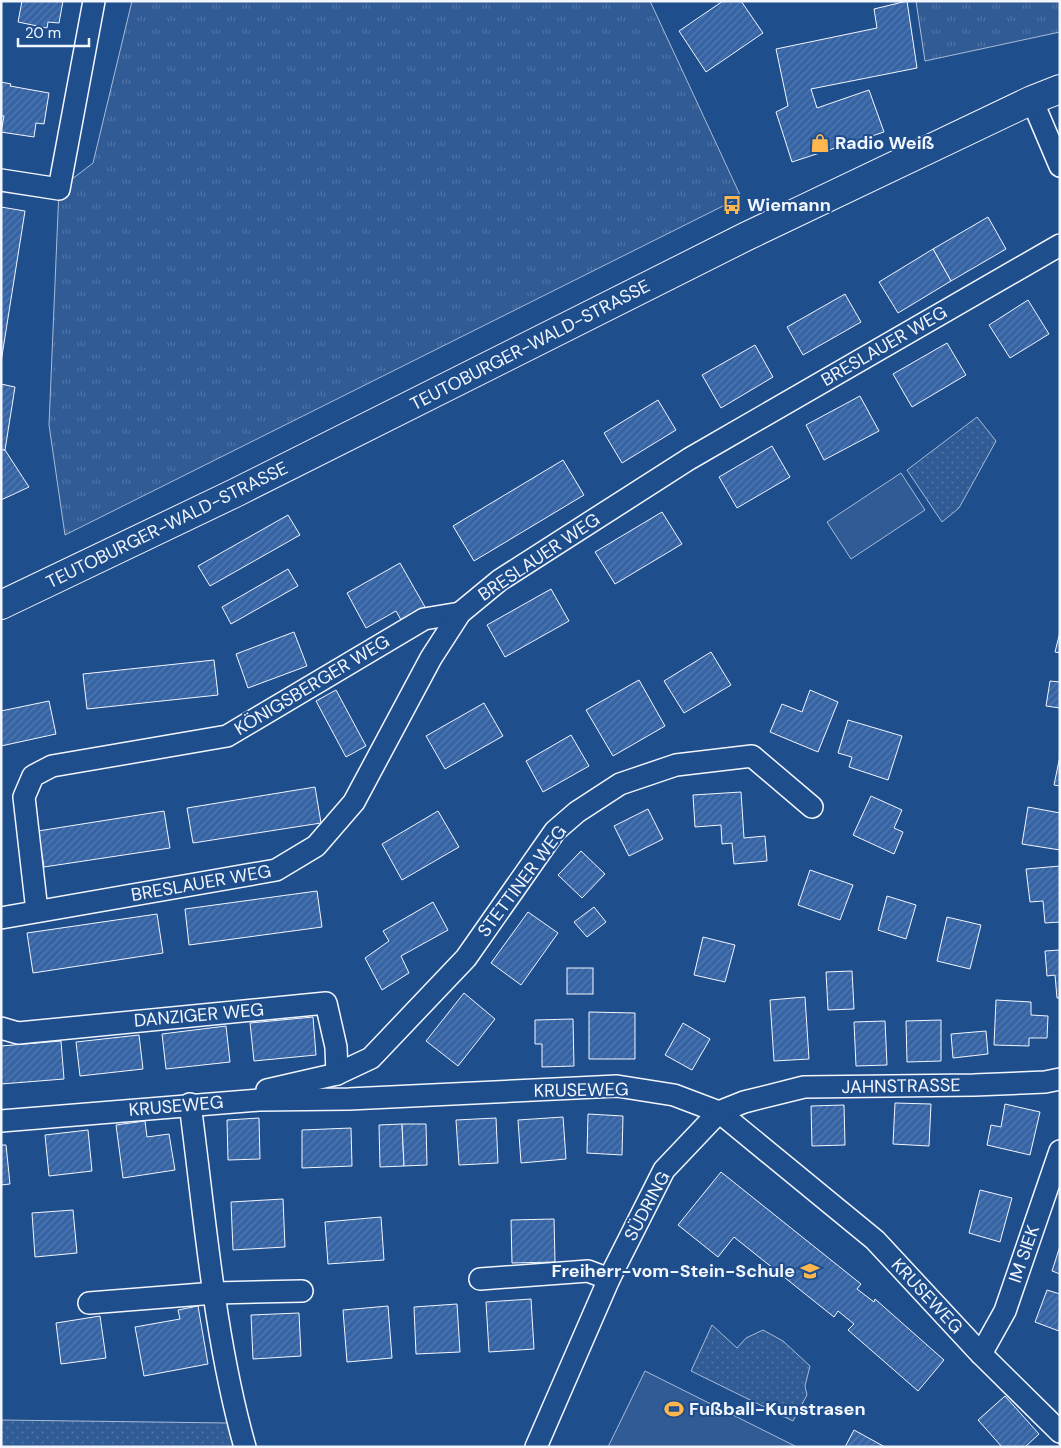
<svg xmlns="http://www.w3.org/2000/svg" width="1061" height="1448" font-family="'DM Sans',sans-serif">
	<defs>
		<pattern id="grass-tufts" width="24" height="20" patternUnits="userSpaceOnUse" patternTransform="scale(1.25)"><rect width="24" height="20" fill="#305b95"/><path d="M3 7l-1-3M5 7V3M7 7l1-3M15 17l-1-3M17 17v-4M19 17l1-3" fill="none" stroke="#4e73a5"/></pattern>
		<pattern id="park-dots" width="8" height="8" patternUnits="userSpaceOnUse" patternTransform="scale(1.25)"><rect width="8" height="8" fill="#305b95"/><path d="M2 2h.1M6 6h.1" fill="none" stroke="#4e73a5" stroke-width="1.8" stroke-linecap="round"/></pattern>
		<pattern id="building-hatch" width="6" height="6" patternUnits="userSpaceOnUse" patternTransform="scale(1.25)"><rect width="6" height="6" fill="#3563a3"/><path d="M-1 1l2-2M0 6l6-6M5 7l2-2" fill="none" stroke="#537ab1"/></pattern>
	</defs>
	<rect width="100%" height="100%" fill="#1f4e8c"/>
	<g fill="url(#grass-tufts)" stroke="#a8bbd7">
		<polygon points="132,1 650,1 741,197 65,535 49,425 59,189 93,163"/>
		<polygon points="916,1 1060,1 1060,32 925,61"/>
	</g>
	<g fill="url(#park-dots)" stroke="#a8bbd7">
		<polygon points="977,417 996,441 959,508 942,522 907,470"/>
		<polygon points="712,1325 737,1348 746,1338 763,1330 783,1341 810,1366 805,1386 807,1395 793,1421 691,1371"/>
		<polygon points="1,1420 228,1423 235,1447 1,1447"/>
	</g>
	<g fill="#305b95" stroke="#a8bbd7">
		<polygon points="901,473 925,510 851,559 827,522"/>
		<polygon points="645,1371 797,1447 608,1447"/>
	</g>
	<g fill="url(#building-hatch)" stroke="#f2f6ff">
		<polygon points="22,1 63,1 59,23 48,22 47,28 18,22"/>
		<polygon points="723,1 741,1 763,33 706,72 679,31"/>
		<polygon points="907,1 917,68 811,89 817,108 869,90 884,132 792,162 776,112 788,106 776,49 877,28 874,9"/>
		<polygon points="1,82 11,84 10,86 49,93 44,124 36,123 34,137 1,132 4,116 1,116"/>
		<polygon points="1,207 25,211 1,362"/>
		<polygon points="988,217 1006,249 951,281 933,249"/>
		<polygon points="933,249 951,281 898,313 879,282"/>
		<polygon points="845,294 861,322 803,355 787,327"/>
		<polygon points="1028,300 1049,334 1010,358 989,325"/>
		<polygon points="947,343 966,375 912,407 893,374"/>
		<polygon points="755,345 773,377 721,408 702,375"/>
		<polygon points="1,384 15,387 5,450 1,450"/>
		<polygon points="860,396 879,431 824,460 806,425"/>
		<polygon points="658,400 676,430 622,463 604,433"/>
		<polygon points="772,446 790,477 737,508 719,477"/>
		<polygon points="1,450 5,450 29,487 1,500"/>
		<polygon points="563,460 584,495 474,561 453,526"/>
		<polygon points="662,512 682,544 615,584 595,552"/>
		<polygon points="288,515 300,535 210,586 198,566"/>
		<polygon points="400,563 425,607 401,620 396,611 366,628 347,593"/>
		<polygon points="288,569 298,586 231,624 222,607"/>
		<polygon points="551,589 569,621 505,657 487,625"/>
		<polygon points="294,632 307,666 248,688 236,654"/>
		<polygon points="1060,632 1060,653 1055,652"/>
		<polygon points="711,652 731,685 684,713 664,681"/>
		<polygon points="214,660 218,695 87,709 83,674"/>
		<polygon points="639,680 665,726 613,756 586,710"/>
		<polygon points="1050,681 1060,682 1060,708 1046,706"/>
		<polygon points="336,690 366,746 346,757 316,701"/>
		<polygon points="810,690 838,702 818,752 770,732 782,704 802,712"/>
		<polygon points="49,701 56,734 1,746 1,711"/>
		<polygon points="484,703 503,736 445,769 426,736"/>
		<polygon points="848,720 902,736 888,780 849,767 852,757 838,753"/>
		<polygon points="571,735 589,766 543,792 526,761"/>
		<polygon points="1060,756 1060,786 1054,785"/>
		<polygon points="315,787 321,823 193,843 187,808"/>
		<polygon points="741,792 744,838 765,836 767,861 734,864 732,843 722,844 721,825 695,827 693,795"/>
		<polygon points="871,796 902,810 894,828 903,832 894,854 853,835"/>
		<polygon points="1028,807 1060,813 1060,850 1022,844"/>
		<polygon points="648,809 663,839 629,856 614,826"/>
		<polygon points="164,811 170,848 44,867 38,831"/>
		<polygon points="438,811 459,847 402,880 382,844"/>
		<polygon points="581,851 605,874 582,898 558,875"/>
		<polygon points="1060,866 1060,922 1045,923 1043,901 1030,902 1026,869"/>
		<polygon points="810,870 853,885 840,920 798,905"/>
		<polygon points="317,891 322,927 189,945 185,909"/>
		<polygon points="887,896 916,905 906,939 878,930"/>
		<polygon points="433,902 448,930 401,956 409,973 382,990 365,958 389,941 383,931"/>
		<polygon points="594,907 606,922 587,937 574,922"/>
		<polygon points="528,912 558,933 521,985 491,963"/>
		<polygon points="157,914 163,953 33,973 27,933"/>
		<polygon points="947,917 981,925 970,969 937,961"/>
		<polygon points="703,937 735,945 725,982 694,975"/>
		<polygon points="1060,950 1060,998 1057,998 1055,975 1047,976 1045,951"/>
		<rect x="567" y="968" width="26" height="26"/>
		<polygon points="852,971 854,1009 828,1010 826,972"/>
		<polygon points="464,993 495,1019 458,1066 426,1041"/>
		<polygon points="805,997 809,1059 774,1061 770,1000"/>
		<polygon points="996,1000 1031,1002 1031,1015 1048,1016 1047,1038 1029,1038 1029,1046 994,1045"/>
		<polygon points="589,1012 635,1013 635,1059 589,1059"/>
		<polygon points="313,1017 316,1055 254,1061 250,1023"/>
		<polygon points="573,1019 574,1066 542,1067 542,1044 535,1044 535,1020"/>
		<polygon points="941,1020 941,1061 907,1062 906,1021"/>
		<polygon points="885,1021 887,1065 856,1066 854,1022"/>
		<polygon points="683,1023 710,1039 692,1070 665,1055"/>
		<polygon points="226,1026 230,1062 166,1069 162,1034"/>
		<polygon points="986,1031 988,1054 953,1058 951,1034"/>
		<polygon points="139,1035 143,1069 80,1076 76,1042"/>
		<polygon points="61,1041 64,1079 1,1084 1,1046"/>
		<polygon points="895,1103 931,1104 929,1146 893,1144"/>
		<polygon points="1005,1104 1040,1112 1030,1155 987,1145 991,1125 1001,1127"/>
		<polygon points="844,1105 845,1145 812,1146 811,1106"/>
		<polygon points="588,1114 623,1116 622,1155 587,1153"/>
		<polygon points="563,1117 566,1159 521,1163 518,1120"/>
		<polygon points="259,1118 260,1159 228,1160 227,1120"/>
		<polygon points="496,1118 498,1163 459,1165 456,1120"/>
		<polygon points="145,1121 147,1137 169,1134 175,1170 123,1178 116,1125"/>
		<polygon points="402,1124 404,1166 380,1167 379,1125"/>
		<polygon points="402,1124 426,1124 427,1165 404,1166"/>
		<polygon points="351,1128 352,1166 302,1168 302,1130"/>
		<polygon points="88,1130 92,1171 49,1176 45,1135"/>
		<polygon points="1,1145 6,1145 10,1184 1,1185"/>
		<polygon points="721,1172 861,1284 857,1289 874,1302 875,1299 944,1360 918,1391 848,1330 854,1324 838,1311 834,1317 734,1237 718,1257 678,1225"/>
		<polygon points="980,1190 1012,1198 1000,1242 969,1233"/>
		<polygon points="283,1199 285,1247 233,1250 231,1202"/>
		<polygon points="73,1210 77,1253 35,1257 32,1213"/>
		<polygon points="381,1217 384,1260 328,1264 325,1222"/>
		<polygon points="554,1219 555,1262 512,1263 511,1220"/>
		<polygon points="1060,1246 1060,1274 1052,1271"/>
		<polygon points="1047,1290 1060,1294 1059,1331 1035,1322"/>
		<polygon points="531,1299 534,1349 489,1352 486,1302"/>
		<polygon points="457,1304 460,1352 416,1354 414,1307"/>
		<polygon points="198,1306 208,1364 144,1376 135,1327 180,1319 178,1310"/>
		<polygon points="388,1306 392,1358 347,1362 343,1310"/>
		<polygon points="299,1313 301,1356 253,1359 251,1315"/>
		<polygon points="100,1316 106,1358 61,1364 56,1323"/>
		<polygon points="1005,1396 1039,1434 1025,1447 1002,1447 978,1420"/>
		<polygon points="854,1430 885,1447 845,1447"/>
	</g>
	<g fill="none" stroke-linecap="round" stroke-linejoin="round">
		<g stroke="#f2f6ff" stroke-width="24">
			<g id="minor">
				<polyline points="1032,100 1060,166"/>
				<polyline points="1,180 59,189 94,1"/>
				<polyline points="37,911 24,797 33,776 52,766 227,736 424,619 460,613"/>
				<polyline points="1,918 276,870 316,846 354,802 431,658 460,613 500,580 689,459 1060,245"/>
				<polyline points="1,1028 18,1033 326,1003 336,1047 337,1074"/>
				<polyline points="267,1090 337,1074 371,1058 466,958 555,831 577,812 620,784 676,765 752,756 812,807"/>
				<path d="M190,1104C205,1217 214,1337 245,1447"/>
				<polyline points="1,1121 259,1100 349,1099 617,1086 674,1095 719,1112 875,1240 981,1354 1060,1432"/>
				<polyline points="480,1279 588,1271 609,1279"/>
				<polyline points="89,1303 215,1293 302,1291"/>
				<polyline points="981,1354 1005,1311 1060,1151"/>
				<polyline points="536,1447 609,1279 664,1170 719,1112 744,1102 804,1087 974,1085 1045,1082 1060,1079"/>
			</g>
		</g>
		<g stroke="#f2f6ff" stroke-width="30">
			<polyline id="primary" points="1,605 235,493 747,236 1032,100 1060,89"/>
		</g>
		<use href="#minor" stroke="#1f4e8c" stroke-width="21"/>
		<use href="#primary" stroke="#1f4e8c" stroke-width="28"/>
	</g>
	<defs>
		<g id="shop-bare" transform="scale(1.5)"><path d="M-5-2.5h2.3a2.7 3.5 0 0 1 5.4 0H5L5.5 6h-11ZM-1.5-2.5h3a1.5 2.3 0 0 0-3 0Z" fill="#ffb74d" stroke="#1f4e8c" stroke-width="2.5" paint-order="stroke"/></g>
		<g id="bus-bare" transform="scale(1.5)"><path d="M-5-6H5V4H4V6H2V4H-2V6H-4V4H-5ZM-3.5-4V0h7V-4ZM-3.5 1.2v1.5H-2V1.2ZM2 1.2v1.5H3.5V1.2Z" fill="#ffb74d" stroke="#1f4e8c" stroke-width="2.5" paint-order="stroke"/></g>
		<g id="school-bare" transform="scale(1.5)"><path d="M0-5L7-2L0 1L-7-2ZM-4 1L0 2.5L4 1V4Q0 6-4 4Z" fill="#ffb74d" stroke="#1f4e8c" stroke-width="2.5" paint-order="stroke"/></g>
		<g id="stadium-bare" transform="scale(1.5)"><path d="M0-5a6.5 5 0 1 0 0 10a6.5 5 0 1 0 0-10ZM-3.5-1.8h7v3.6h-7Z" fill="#ffb74d" stroke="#1f4e8c" stroke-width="2.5" paint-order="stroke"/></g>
	</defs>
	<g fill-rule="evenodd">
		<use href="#shop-bare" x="820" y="143"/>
		<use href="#bus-bare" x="732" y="205"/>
		<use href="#school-bare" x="810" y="1271"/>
		<use href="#stadium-bare" x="674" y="1409"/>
	</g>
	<g text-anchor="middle" stroke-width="4" stroke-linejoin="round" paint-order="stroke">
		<g font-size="18" font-weight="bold" fill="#f2f6ff" stroke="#1f4e8c" text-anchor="start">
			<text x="835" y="149">Radio Weiß</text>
			<text x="747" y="211">Wiemann</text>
			<text x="795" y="1277" text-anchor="end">Freiherr-vom-Stein-Schule</text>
			<text x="689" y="1415">Fußball-Kunstrasen</text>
		</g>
		<g font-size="18" fill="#f2f6ff" stroke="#1f4e8c">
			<text transform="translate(530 345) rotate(-27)" y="6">TEUTOBURGER-WALD-STRASSE</text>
			<text transform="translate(884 346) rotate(-30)" y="6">BRESLAUER WEG</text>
			<text transform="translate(167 525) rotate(-26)" y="6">TEUTOBURGER-WALD-STRASSE</text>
			<text transform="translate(539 557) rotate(-34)" y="6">BRESLAUER WEG</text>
			<text transform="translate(312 685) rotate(-31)" y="6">KÖNIGSBERGER WEG</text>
			<text transform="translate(522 881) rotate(-53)" y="6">STETTINER WEG</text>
			<text transform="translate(201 883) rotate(-10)" y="6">BRESLAUER WEG</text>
			<text transform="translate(199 1015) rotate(-5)" y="6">DANZIGER WEG</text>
			<text transform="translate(901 1086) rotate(-1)" y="6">JAHNSTRASSE</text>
			<text transform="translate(581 1090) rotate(-1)" y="6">KRUSEWEG</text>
			<text transform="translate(176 1106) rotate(-5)" y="6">KRUSEWEG</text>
			<text transform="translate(647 1206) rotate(-62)" y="6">SÜDRING</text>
			<text transform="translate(1024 1254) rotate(-71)" y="6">IM SIEK</text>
			<text transform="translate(927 1296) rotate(47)" y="6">KRUSEWEG</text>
		</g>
	</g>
	<rect width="1061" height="1448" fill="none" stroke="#f2f6ff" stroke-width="5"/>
	<path d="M18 38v8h71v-8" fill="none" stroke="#f2f6ff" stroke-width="2.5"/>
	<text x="25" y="38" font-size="15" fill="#f2f6ff" stroke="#1f4e8c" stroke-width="4" paint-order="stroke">20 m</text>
</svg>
